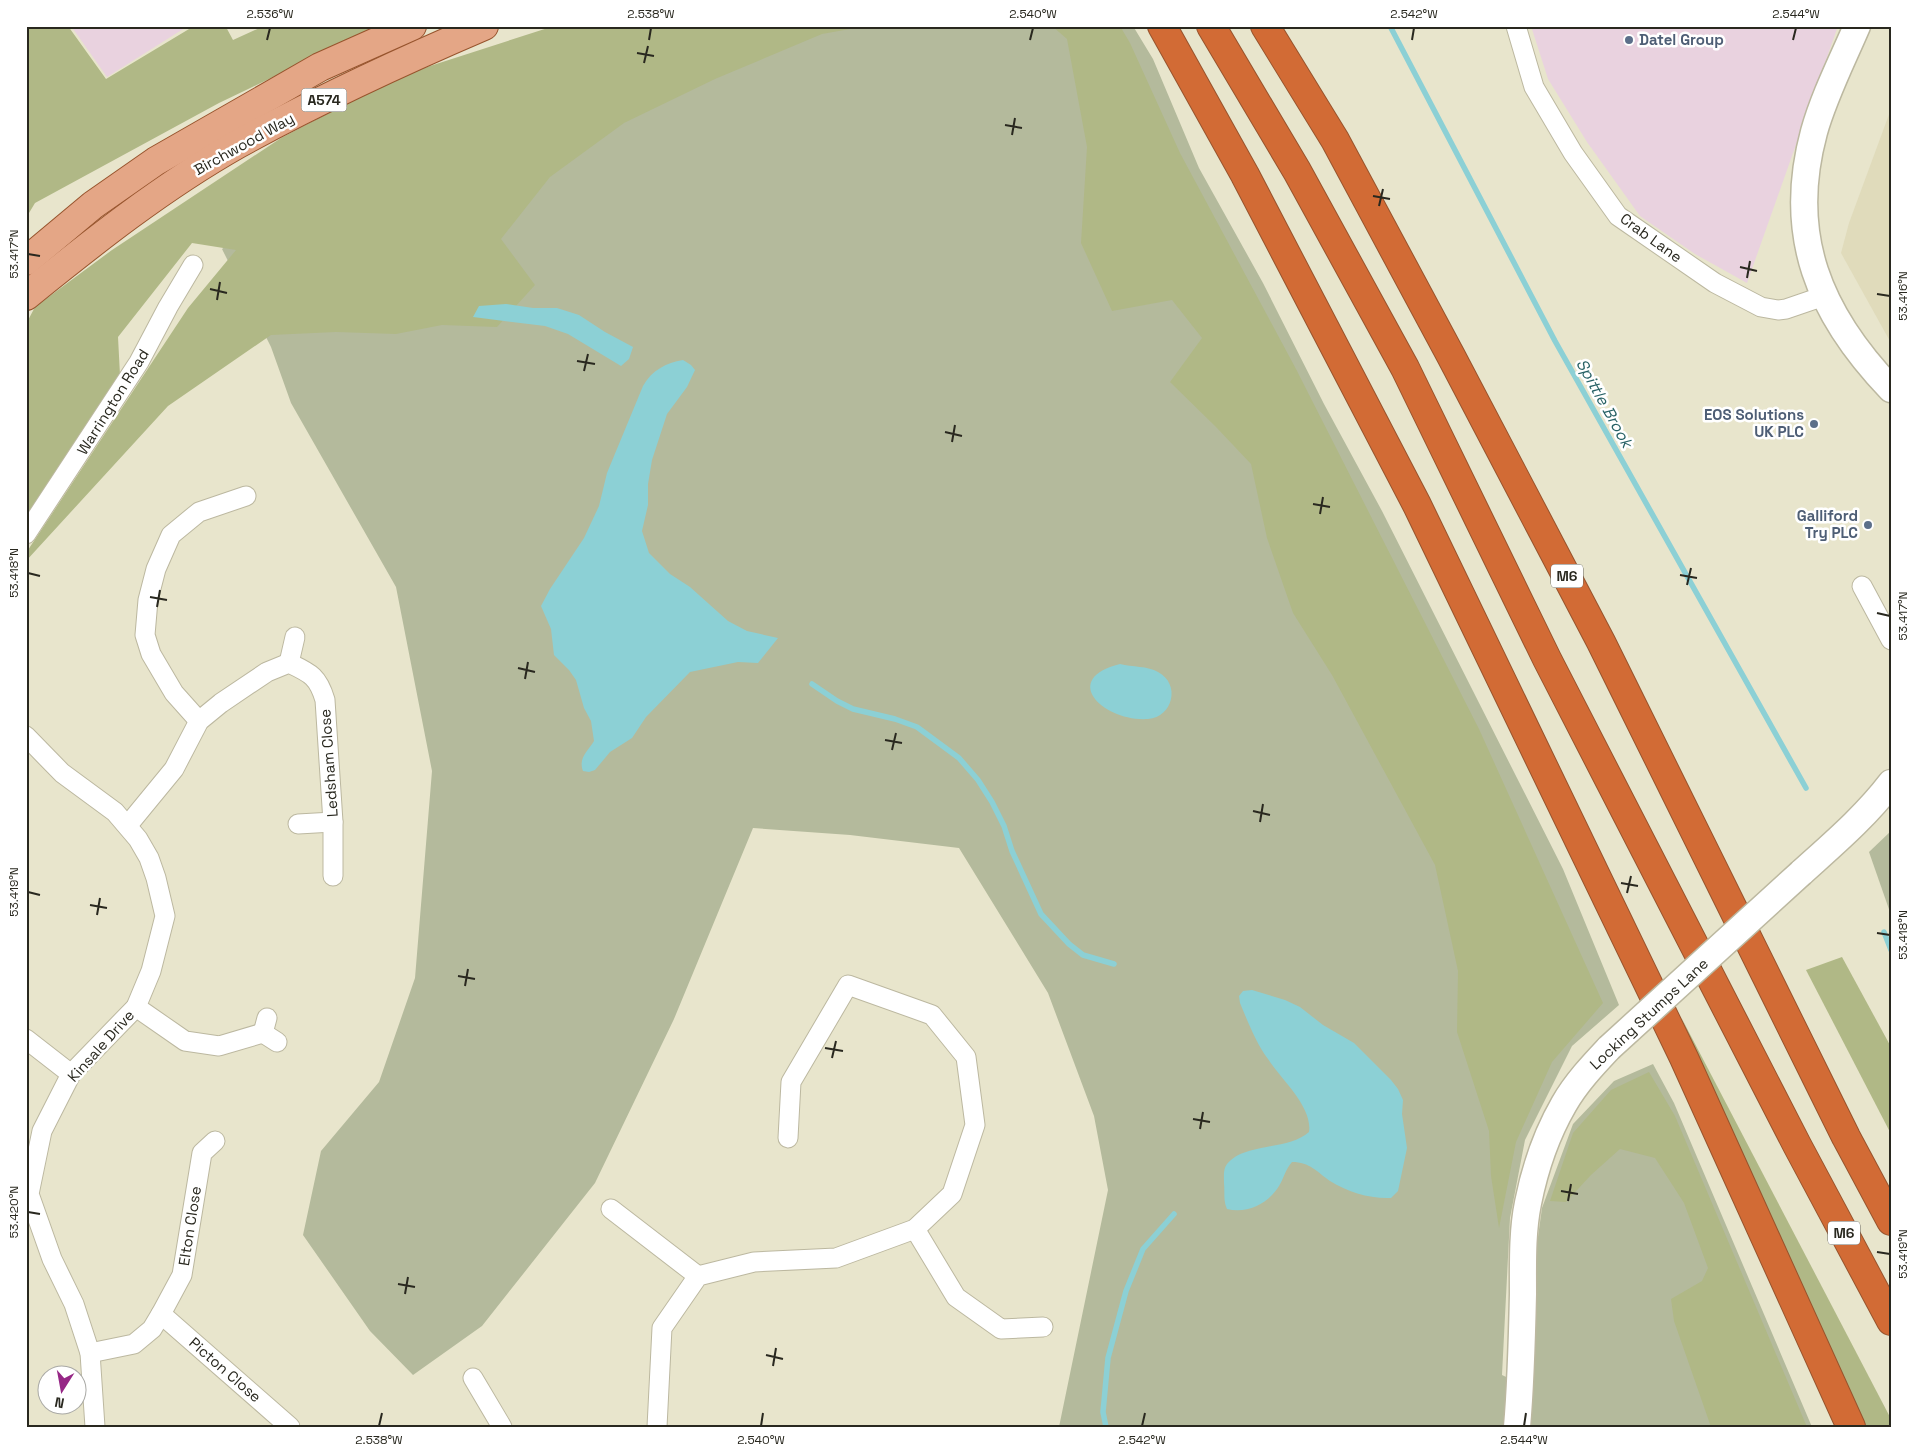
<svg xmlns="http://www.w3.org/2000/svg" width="1917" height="1453" font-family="'Space Grotesk',sans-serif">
	<rect width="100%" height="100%" fill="#e8e5cc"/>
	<g fill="#e9d2df">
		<polygon points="71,26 188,26 107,77"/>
		<polygon points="1531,26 1838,26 1747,283 1695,254 1640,216 1587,142 1548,79"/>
	</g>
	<polygon fill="#e0dbbb" points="1891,109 1891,343 1841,253 1849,223"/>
	<g fill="#b4ba9c">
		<polygon points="641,26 1133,26 1153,59 1199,168 1263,283 1324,404 1382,511 1563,869 1619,1005 1572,1046 1525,1140 1510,1218 1502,1375 1529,1388 1533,1273 1542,1208 1573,1124 1614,1081 1653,1064 1674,1103 1812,1427 1059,1427 1108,1190 1094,1116 1048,993 959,848 850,835 753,828 674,1019 595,1183 482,1326 413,1375 370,1331 303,1235 321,1151 379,1082 415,978 432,771 396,587 291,403 271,347 222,249 291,196"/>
		<polygon points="1891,831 1891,915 1869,852"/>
	</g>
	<g fill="#b0b886">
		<polygon points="26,26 68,26 106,79 194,26 228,26 226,27 233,40 264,26 379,26 219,103 35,203 26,218"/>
		<polygon points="554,26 867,26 822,34 715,79 624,123 550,177 501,239 535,285 497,327 442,325 396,334 336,332 271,335 168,406 26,561 26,553 188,308 236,250 192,243 118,337 120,375 26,517 26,324 35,307 112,250 281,138 399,76"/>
		<polygon points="1052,26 1120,26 1130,43 1180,153 1296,369 1479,729 1603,1003 1552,1062 1516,1142 1499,1228 1491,1176 1489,1131 1457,1032 1458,971 1435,865 1332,675 1293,613 1267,538 1251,464 1216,427 1170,382 1202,338 1172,300 1112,311 1081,243 1087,147 1067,39"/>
		<polygon points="1842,957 1891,1047 1891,1134 1806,970"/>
		<polygon points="1681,1017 1891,1419 1891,1427 1863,1427"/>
		<polygon points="1649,1072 1675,1116 1807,1427 1711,1427 1674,1321 1671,1299 1702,1281 1708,1268 1684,1203 1655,1158 1620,1149 1591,1175 1566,1202 1550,1201 1573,1133 1611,1090"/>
	</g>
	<g fill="#8cd0d5">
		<polygon points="506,304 533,308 557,308 579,315 605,332 633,347 629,359 621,366 568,334 545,326 473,317 479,306"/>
		<path d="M683,360L691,365L695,370L687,387L667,414L652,460L648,484V505L642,531L649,553L670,574L690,587L728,621L747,631L778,638L758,663L738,662L690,672L646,717L632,738L610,752L595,770L589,772L583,771C578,758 588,751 594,741L591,721L584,708L576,680L569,670L554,655L551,629L541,606L550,589L584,538L599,506L607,473L643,386C652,370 666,363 683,360Z"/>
		<path d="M1120,664C1132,667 1148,666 1158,672C1181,684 1173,717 1148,719C1104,722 1059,679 1120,664Z"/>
		<path d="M1252,990L1285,1000L1300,1007L1323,1025L1354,1043L1391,1080L1398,1089L1403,1100L1402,1114L1407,1148L1398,1191L1391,1198C1370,1199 1348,1192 1330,1181C1317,1172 1310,1162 1292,1162C1285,1170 1284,1178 1279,1186C1268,1204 1247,1214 1227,1209C1223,1200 1225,1193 1224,1183C1224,1177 1223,1169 1227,1164C1245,1142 1288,1151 1309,1132C1313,1107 1281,1079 1268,1059C1256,1043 1248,1022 1240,1003L1239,996L1243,991Z"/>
	</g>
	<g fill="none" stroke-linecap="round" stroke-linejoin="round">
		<g stroke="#8cd0d5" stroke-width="5.5">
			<polyline points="1390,26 1555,341 1806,788"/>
			<polyline points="812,684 837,701 853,709 895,719 917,727 959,758 978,780 992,802 1004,826 1012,851 1041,914 1069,944 1083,955 1114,964"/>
			<polyline points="1884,932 1891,950"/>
			<polyline points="1106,1427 1103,1412 1108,1358 1126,1291 1143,1249 1174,1214"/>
		</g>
		<g stroke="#bcb8a0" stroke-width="21">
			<g id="street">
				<polyline points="1516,26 1534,87 1573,153 1618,216 1715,283 1761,307 1778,310 1786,309 1824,296"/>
				<polyline points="26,534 139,362 168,307 193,265"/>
				<polyline points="1862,586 1891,640"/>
				<polyline points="289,663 295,637"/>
				<polyline points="199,721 174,693 151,654 145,635 148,600 156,569 171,535 199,512 246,496"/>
				<polyline points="26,736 62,773 115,812 138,839 149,858 156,878 165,916 151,971 136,1007 71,1074 42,1131 29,1194 52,1259 74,1304 90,1353 95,1427"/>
				<polyline points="298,824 333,822"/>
				<path d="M128,825L174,769L199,721L221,703L267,672L289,663C310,673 318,676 325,700L333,822V876"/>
				<polyline points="136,1007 185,1041 219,1046 263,1033"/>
				<polyline points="267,1018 263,1033 277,1042"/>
				<polyline points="26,1039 71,1074"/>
				<polyline points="611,1209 698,1276"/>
				<polyline points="915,1229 956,1297 1001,1329 1043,1327"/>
				<polyline points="161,1314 290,1427"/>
				<polyline points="90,1353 134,1344 152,1329 161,1314 182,1275 202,1153 215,1141"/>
				<polyline points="473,1378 502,1427"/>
				<polyline points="657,1427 662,1328 698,1276 754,1262 836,1258 915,1229 952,1194 975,1125 966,1057 932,1015 848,985 791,1082 788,1138"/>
			</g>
		</g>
		<g stroke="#bcb8a0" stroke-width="29">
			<g id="secondary">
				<path d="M1857,26C1842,61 1824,96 1814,132C1786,235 1819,314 1891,389"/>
				<path d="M1801,873C1833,844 1865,817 1891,783"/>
				<path d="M1517,1427C1521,1382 1522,1339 1523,1294C1523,1265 1522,1232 1528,1203C1535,1168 1546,1135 1564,1104C1576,1083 1593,1065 1609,1048"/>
			</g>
		</g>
		<g stroke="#97542d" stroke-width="30">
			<g id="primary">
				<polyline points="26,261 93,205 156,161 320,67 412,26"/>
				<path d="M26,296C94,241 162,187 238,144C318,100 400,62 484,26"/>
			</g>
		</g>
		<g stroke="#97542d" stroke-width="30">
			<g id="highway">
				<polyline points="1162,26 1245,175 1417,505 1684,1058 1851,1427"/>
				<polyline points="1211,26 1297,171 1405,368 1547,659 1797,1145 1891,1321"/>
				<polyline points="1265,26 1335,140 1451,356 1601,642 1846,1137 1891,1221"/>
			</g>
		</g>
		<use href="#street" stroke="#fff" stroke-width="19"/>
		<use href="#secondary" stroke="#fff" stroke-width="26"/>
		<use href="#primary" stroke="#e4a686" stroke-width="28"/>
		<use href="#highway" stroke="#d26b35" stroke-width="28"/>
		<g stroke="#bcb8a0" stroke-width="29" stroke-linecap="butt">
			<polyline id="secondary-bridge" points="1609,1048 1801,873"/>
		</g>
		<use href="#secondary-bridge" stroke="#fff" stroke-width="26"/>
	</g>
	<path fill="none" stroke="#29281f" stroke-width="2" d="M267,40L270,28M649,40L651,28M1030,40L1033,28M1412,40L1414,28M1793,40L1796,28M637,53L654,56M644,63L648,46M1005,125L1022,128M1012,135L1015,118M1373,196L1390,199M1379,206L1383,189M28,254L40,256M1740,267L1757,271M1747,278L1750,261M210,289L227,293M1877,294L1890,296M217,300L220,282M577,361L595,364M584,371L588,354M945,432L962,436M952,442L955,425M1313,504L1330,507M1320,514L1323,497M28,573L40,576M1680,575L1697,578M1687,585L1691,568M150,597L167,600M157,607L160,590M1877,613L1890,616M518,668L535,672M525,679L528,662M885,740L902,743M892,750L896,733M1253,811L1270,815M1260,822L1263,804M1621,883L1638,886M28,892L40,895M1627,893L1631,876M90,905L107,908M97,915L100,898M1877,933L1890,935M458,976L475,979M465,986L468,969M825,1048L843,1051M832,1058L836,1041M1193,1119L1210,1122M1200,1129L1203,1112M1561,1191L1578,1194M1568,1201L1571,1184M28,1212L40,1214M1877,1252L1890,1254M398,1284L415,1287M405,1294L408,1277M766,1355L783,1359M773,1366L776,1348M379,1426L382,1413M761,1426L763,1413M1142,1426L1145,1413M1524,1426L1526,1413"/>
	<g fill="#5c6f8a" stroke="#fff" stroke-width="2">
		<circle cx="1629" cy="40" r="5"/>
		<circle cx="1814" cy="424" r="5"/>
		<circle cx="1868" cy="525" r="5"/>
	</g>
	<g text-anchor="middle" stroke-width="5" stroke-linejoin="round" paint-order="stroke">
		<g fill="#fff" stroke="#696862" stroke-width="1">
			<rect x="301.5" y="88.5" width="45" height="23" rx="4"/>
			<rect x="1551" y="564.5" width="32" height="23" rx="4"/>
			<rect x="1828" y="1221.5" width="32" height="23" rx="4"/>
		</g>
		<g font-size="14" font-weight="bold" fill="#29281f">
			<text x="324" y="105">A574</text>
			<text x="1567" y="581">M6</text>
			<text x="1844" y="1238">M6</text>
		</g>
		<g font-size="15" font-weight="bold" fill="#4e5e75" stroke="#fff" text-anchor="end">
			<text x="1639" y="45" text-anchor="start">Datel Group</text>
			<text x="1804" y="420">EOS Solutions<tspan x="1804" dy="17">UK PLC</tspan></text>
			<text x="1858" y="521">Galliford<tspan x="1858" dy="17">Try PLC</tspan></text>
		</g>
		<g font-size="15" fill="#29281f" stroke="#fff">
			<text transform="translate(244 144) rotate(-29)" y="5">Birchwood Way</text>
			<text transform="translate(1651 238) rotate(36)" y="5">Crab Lane</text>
			<text transform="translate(113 402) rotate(-58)" y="5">Warrington Road</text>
			<text transform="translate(329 763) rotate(-94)" y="5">Ledsham Close</text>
			<text transform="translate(1649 1014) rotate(-43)" y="5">Locking Stumps Lane</text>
			<text transform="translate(101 1046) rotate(-48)" y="5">Kinsale Drive</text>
			<text transform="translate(190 1226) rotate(-81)" y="5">Elton Close</text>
			<text transform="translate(225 1370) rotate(41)" y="5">Picton Close</text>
		</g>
		<g font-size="16" font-style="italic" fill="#276165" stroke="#fff">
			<text transform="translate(1605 403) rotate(61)" y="6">Spittle Brook</text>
		</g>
	</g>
	<rect width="1917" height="1453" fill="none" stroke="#ffffff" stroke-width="55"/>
	<g transform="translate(62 1390) rotate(191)"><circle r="24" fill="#ffffff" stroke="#a9a9a5"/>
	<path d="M0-4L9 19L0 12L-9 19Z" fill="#962786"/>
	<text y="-8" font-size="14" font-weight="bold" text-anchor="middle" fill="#29281f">N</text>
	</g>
	<rect x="28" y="28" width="1862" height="1398" fill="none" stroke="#29281f" stroke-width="2"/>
	<g font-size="12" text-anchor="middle" fill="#29281f">
		<text x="270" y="18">2.536°W</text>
		<text x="651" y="18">2.538°W</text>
		<text x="1033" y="18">2.540°W</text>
		<text x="1414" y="18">2.542°W</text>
		<text x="1796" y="18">2.544°W</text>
		<text transform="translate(14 254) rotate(-90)" y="4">53.417°N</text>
		<text transform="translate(1903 296) rotate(-90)" y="4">53.416°N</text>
		<text transform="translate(14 573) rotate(-90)" y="4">53.418°N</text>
		<text transform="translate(1903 616) rotate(-90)" y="4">53.417°N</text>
		<text transform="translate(14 892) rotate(-90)" y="4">53.419°N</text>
		<text transform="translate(1903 935) rotate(-90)" y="4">53.418°N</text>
		<text transform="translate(14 1212) rotate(-90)" y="4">53.420°N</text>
		<text transform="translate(1903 1254) rotate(-90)" y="4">53.419°N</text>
		<text x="379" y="1444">2.538°W</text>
		<text x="761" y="1444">2.540°W</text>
		<text x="1142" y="1444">2.542°W</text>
		<text x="1524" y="1444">2.544°W</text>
	</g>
</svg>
